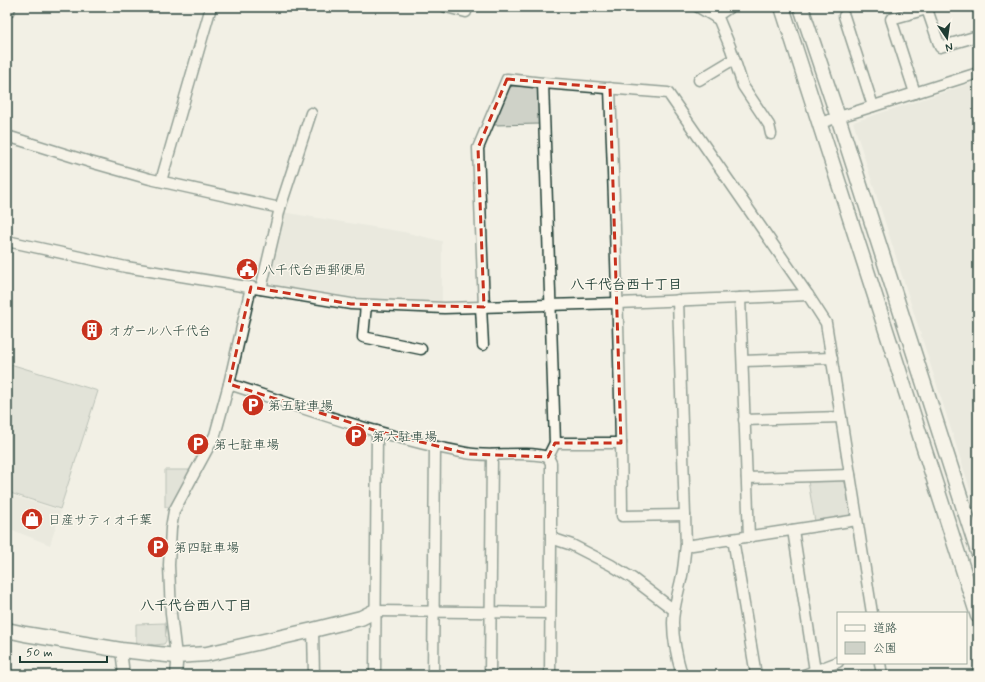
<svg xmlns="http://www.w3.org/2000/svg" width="985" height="682" font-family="Mynerve,'Klee One',sans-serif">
	<rect width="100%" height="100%" fill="#f2f0e5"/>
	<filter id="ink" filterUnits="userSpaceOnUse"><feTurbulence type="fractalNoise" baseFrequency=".025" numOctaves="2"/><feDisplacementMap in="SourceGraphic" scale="8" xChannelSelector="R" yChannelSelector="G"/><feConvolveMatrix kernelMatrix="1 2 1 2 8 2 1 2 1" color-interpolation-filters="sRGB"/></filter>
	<g filter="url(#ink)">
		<g fill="#e0e1d6">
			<polygon points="978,81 978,514 853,122"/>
			<polygon points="282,212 404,232 442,241 442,303 352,299 267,284"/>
			<polygon points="7,494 61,511 50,545 7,528"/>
		</g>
		<g fill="#cfd2c8" stroke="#77887e">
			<polygon points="513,86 536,87 539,91 540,124 494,125 508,88"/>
			<polygon points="7,363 98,391 60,509 7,492"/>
			<polygon points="165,470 193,470 172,507 165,507"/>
			<polygon points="841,480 845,483 851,513 848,516 815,522 808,481"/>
			<polygon points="165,623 166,641 164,644 155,645 136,642 136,624"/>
		</g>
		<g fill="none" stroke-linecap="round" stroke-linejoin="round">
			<g stroke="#1f3d34" stroke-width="13">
				<g id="street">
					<polyline points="446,7 466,12 466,7"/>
					<polyline points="698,7 715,17 719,20 731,49 743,86 769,125 771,134"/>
					<polyline points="844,16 873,106"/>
					<polyline points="715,17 730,7"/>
					<polyline points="699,80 734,59"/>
					<polyline points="543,83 555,443 548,457 551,463 551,538 550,675"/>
					<path d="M610,88C615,231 621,374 622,516L685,515"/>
					<polyline points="915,93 891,19 927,9 940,47 978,36"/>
					<polyline points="820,123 978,73"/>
					<polyline points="7,136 90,162 150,179 280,208"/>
					<polyline points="161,181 211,7"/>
					<polyline points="7,241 126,267 351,304 444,308 618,303 808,295"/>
					<polyline points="261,289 280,208 311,113"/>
					<polyline points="740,298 749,537"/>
					<path d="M678,300L686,546C684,557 684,569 681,580C678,594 673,609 673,623C673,640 677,658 682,675"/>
					<polyline points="366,305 363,337 421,349"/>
					<polyline points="481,307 483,345"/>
					<polyline points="484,307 478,148 507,79 543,83 668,93 808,295 826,323 872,613"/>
					<polyline points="743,361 832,358"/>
					<path d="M229,384C307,409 385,438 466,453C492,458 522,450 548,457"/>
					<polyline points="744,420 841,417"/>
					<polyline points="555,443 621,443"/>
					<polyline points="747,478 850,475"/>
					<polyline points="793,530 815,671"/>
					<polyline points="551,538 572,545 611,565 632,578 674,610"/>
					<polyline points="733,539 756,675"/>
					<polyline points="686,546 857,520"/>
					<polyline points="375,611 550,613"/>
					<polyline points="313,630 314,675"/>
					<polyline points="121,650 124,675"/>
					<polyline points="880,663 882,675"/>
					<polyline points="176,675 177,664 171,614 169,565 171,528 174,511 215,435 229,384 251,287"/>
					<polyline points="375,675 377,431"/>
					<polyline points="433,675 435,447"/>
					<polyline points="490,675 492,455"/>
					<polyline points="804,675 838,662"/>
				</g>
			</g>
			<g stroke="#1f3d34" stroke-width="17">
				<g id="secondary">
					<polyline points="782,7 978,616"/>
					<polyline points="801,7 838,117 978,552"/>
					<polyline points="7,10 8,7"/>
					<polyline points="7,630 25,634 121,650 176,656 207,654 313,630 361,618 375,611"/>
				</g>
			</g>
			<use href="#street" stroke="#fbf7ec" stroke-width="10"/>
			<use href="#secondary" stroke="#fbf7ec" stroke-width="14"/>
		</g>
	</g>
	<path d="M0 0H985V682H0ZM507,79L610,88L621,443H555L548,457L469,454L377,431L229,384L251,287L351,304L484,307L478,148Z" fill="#f2f0e5" fill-opacity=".55" fill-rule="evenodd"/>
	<path fill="none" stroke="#c8321e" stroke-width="3" stroke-dasharray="8 5" stroke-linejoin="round" d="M507,79L610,88L621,443H555L548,457L469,454L377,431L229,384L251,287L351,304L484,307L478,148Z"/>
	<defs>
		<g id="civic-disc" transform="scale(1.15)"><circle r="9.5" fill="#c8321e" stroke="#fbf7ec"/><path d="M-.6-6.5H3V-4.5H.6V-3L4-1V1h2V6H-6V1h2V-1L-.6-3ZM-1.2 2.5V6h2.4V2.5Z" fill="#fff"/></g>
		<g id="building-disc" transform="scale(1.15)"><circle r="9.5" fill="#c8321e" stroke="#fbf7ec"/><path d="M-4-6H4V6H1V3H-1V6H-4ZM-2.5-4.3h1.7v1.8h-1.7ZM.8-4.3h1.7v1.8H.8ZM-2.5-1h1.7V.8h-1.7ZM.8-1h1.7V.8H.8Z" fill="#fff"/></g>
		<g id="parking-disc" transform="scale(1.15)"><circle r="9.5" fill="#c8321e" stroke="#fbf7ec"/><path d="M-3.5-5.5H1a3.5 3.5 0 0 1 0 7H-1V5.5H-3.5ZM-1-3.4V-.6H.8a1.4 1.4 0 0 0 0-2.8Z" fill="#fff"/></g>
		<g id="shop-disc" transform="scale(1.15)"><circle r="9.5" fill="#c8321e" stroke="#fbf7ec"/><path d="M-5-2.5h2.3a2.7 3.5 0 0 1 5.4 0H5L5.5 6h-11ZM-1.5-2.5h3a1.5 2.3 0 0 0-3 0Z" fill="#fff"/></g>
	</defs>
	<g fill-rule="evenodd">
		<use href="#civic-disc" x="247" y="269"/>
		<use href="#building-disc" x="92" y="330"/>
		<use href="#parking-disc" x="253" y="405"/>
		<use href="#parking-disc" x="356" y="436"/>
		<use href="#parking-disc" x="198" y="444"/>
		<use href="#shop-disc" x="32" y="519"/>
		<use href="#parking-disc" x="158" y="547"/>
	</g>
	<g text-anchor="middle" stroke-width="3" stroke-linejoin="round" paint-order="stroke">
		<g font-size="13" fill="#1f3d34" stroke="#fbf7ec" text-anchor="start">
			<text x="262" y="274">八千代台西郵便局</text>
			<text x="108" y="335">オガール八千代台</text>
			<text x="268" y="410">第五駐車場</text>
			<text x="372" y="441">第六駐車場</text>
			<text x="214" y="449">第七駐車場</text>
			<text x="48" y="524">日産サティオ千葉</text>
			<text x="174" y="552">第四駐車場</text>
		</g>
		<g font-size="14" font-weight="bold" fill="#1f3d34" stroke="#fbf7ec">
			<text x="626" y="289">八千代台西十丁目</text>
			<text x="196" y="610">八千代台西八丁目</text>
		</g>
	</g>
	<rect width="985" height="682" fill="none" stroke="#fbf7ec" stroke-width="24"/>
	<rect x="12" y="12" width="961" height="658" fill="none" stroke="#1f3d34" stroke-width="1.5" filter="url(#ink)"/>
	<rect x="837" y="612" width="130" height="52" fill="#fbf7ec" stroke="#a3ada2"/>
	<rect x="845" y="625" width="20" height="6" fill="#fbf7ec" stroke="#a3ada2"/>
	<text x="873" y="632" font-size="12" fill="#1f3d34">道路</text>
	<rect x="845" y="642" width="20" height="12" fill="#cfd2c8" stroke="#a3ada2"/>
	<text x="873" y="652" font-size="12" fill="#1f3d34">公園</text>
	<g transform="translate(947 38) rotate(167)" stroke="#fbf7ec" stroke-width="3" paint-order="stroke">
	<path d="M0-3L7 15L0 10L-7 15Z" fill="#1f3d34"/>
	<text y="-6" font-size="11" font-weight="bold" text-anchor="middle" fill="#1f3d34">N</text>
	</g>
	<path d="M20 656v6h87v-6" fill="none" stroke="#1f3d34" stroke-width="2"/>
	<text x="26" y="656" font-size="12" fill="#1f3d34" stroke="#fbf7ec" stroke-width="3" paint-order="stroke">50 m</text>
</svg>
